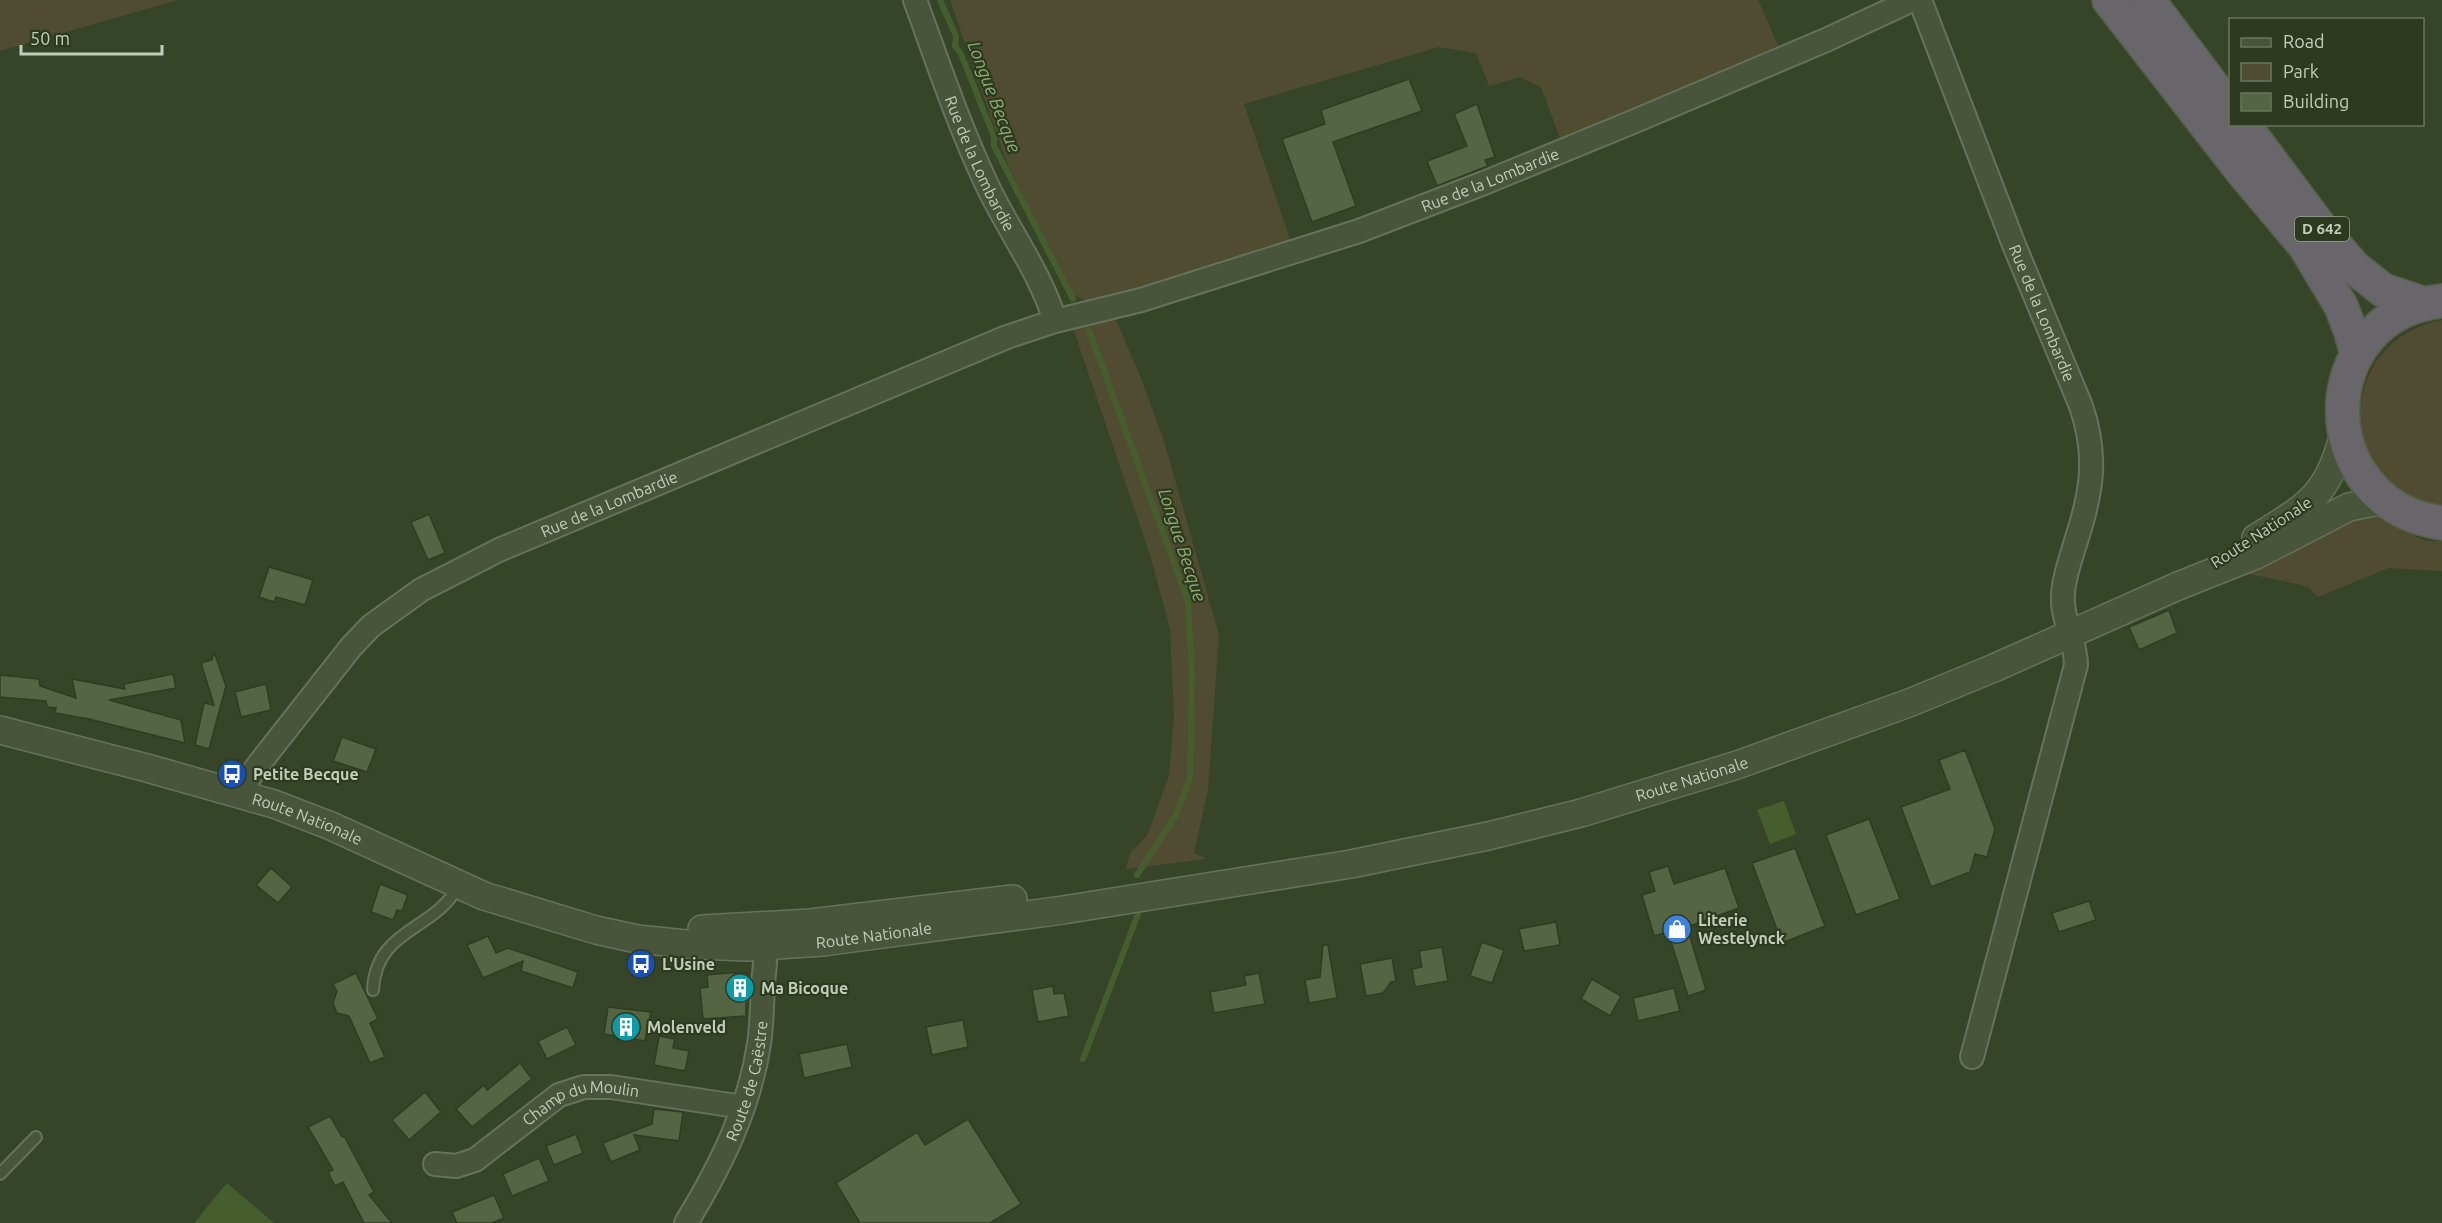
<svg xmlns="http://www.w3.org/2000/svg" width="2442" height="1223" font-family="Ubuntu,sans-serif">
	<rect width="100%" height="100%" fill="#364527"/>
	<g fill="#504c31">
		<polygon points="0,0 178,0 0,51"/>
		<path d="M950,0H1758L1781,52L1563,146L1541,87L1520,77L1489,86L1476,53L1439,47L1244,104L1291,242L1108,299C1088,301 1081,302 1066,289L1005,158Z"/>
		<polygon points="1114,315 1142,381 1164,441 1219,635 1208,790 1194,853 1207,859 1126,869 1130,853 1147,836 1169,776 1174,716 1170,629 1151,558 1073,328"/>
		<path d="M2442,320V508C2415,498 2399,493 2380,471C2371,462 2365,446 2363,434C2352,378 2387,330 2442,320Z"/>
		<polygon points="2374,515 2425,541 2442,541 2442,571 2388,568 2318,597 2307,586 2239,572 2335,527"/>
	</g>
	<g fill="#465e2d">
		<polygon points="1784,801 1796,834 1770,844 1757,810"/>
		<polygon points="227,1183 274,1223 194,1223"/>
	</g>
	<g fill="none" stroke-linecap="round" stroke-linejoin="round">
		<g stroke="#465e2d" stroke-width="6">
			<polyline points="940,0 956,36 955,46 961,54 994,137 994,146 1073,299"/>
			<polyline points="1089,330 1188,601 1192,674 1190,778 1176,815 1137,875"/>
			<polyline points="1083,1059 1138,914"/>
		</g>
	</g>
	<g fill="#556442" stroke="#2f3c22" stroke-width="1.5">
		<polygon points="1409,79 1422,111 1333,142 1356,206 1312,222 1282,139 1325,124 1321,110"/>
		<polygon points="1477,104 1495,157 1485,160 1488,166 1437,186 1427,161 1467,146 1454,114"/>
		<polygon points="429,514 445,553 428,560 411,522"/>
		<polygon points="269,567 313,580 305,605 276,597 274,602 259,597"/>
		<polygon points="2169,610 2177,633 2139,650 2129,627"/>
		<polygon points="214,652 226,686 209,749 195,745 204,703 214,705 201,663 212,660"/>
		<polygon points="173,674 176,688 109,700 181,720 185,743 89,719 55,713 56,708 47,707 46,701 0,697 0,675 39,679 40,686 76,698 72,679 125,689 124,684"/>
		<polygon points="266,684 271,710 241,717 235,692"/>
		<polygon points="342,737 376,749 367,772 333,761"/>
		<polygon points="1965,750 1995,829 1987,857 1975,854 1970,872 1931,887 1901,807 1950,789 1939,760"/>
		<polygon points="1869,819 1900,899 1856,915 1826,835"/>
		<polygon points="1795,848 1825,926 1782,943 1752,863"/>
		<polygon points="1668,866 1674,884 1725,868 1739,908 1687,927 1706,990 1688,996 1668,932 1654,936 1642,895 1655,891 1649,872"/>
		<polygon points="271,868 292,887 278,903 256,885"/>
		<polygon points="380,884 408,895 402,911 397,910 393,920 371,912"/>
		<polygon points="2089,901 2096,920 2059,932 2052,913"/>
		<polygon points="1556,922 1560,945 1524,951 1519,929"/>
		<polygon points="488,936 496,953 508,948 578,972 573,988 521,971 523,961 483,978 467,945"/>
		<polygon points="1482,942 1504,950 1492,983 1470,976"/>
		<polygon points="1323,945 1328,945 1337,998 1309,1003 1305,980 1320,977"/>
		<polygon points="1442,947 1448,981 1415,987 1412,969 1422,967 1419,951"/>
		<polygon points="1392,958 1396,981 1391,982 1383,993 1366,996 1360,964"/>
		<polygon points="356,973 378,1019 370,1023 385,1057 370,1063 349,1016 337,1013 333,1003 337,991 333,984"/>
		<polygon points="728,973 748,973 749,1003 746,1003 746,1016 703,1019 700,988 708,987 707,975"/>
		<polygon points="1259,973 1265,1004 1214,1013 1210,992 1246,985 1244,976"/>
		<polygon points="1592,979 1621,996 1610,1016 1581,999"/>
		<polygon points="1053,986 1054,994 1064,993 1069,1016 1038,1022 1032,990"/>
		<polygon points="1674,988 1680,1011 1638,1021 1633,998"/>
		<polygon points="608,1007 651,1012 645,1041 604,1034"/>
		<polygon points="963,1020 968,1047 932,1055 926,1027"/>
		<polygon points="567,1027 576,1045 547,1059 538,1041"/>
		<polygon points="659,1036 675,1039 673,1048 689,1051 685,1071 654,1065"/>
		<polygon points="847,1044 852,1067 804,1078 799,1054"/>
		<polygon points="520,1063 532,1079 472,1127 456,1109 484,1085 487,1090"/>
		<polygon points="425,1092 441,1112 409,1140 392,1120"/>
		<polygon points="654,1109 683,1112 679,1141 634,1135 640,1150 611,1162 603,1143 652,1124"/>
		<polygon points="330,1116 342,1137 344,1136 374,1192 369,1195 392,1223 364,1223 343,1182 335,1186 328,1172 333,1170 308,1127"/>
		<polygon points="968,1119 1021,1204 990,1223 860,1223 836,1183 917,1132 925,1145"/>
		<polygon points="576,1134 583,1153 554,1165 546,1146"/>
		<polygon points="539,1158 549,1181 512,1196 503,1174"/>
		<polygon points="494,1195 504,1218 492,1223 457,1223 452,1212"/>
	</g>
	<g fill="none" stroke-linecap="round" stroke-linejoin="round">
		<g stroke="#66725a" stroke-width="14">
			<g id="service">
				<path d="M373,990C376,928 435,931 458,886"/>
				<polyline points="0,1174 36,1137"/>
			</g>
		</g>
		<g stroke="#66725a" stroke-width="26">
			<g id="minor">
				<path id="s1" d="M915,0C938,63 959,126 988,187C1009,231 1041,274 1055,321"/>
				<path id="s2" d="M1920,0L2014,245L2081,406C2098,456 2092,492 2076,541C2071,558 2064,576 2063,594C2061,619 2076,640 2076,665L1972,1057"/>
				<path id="s3" d="M242,795L249,778L259,764L351,647L371,626L421,590L499,550L1007,337L1055,321L1141,300L1359,231L1484,183L1635,121L1826,40L1912,0"/>
				<path id="s4" d="M435,1164L456,1166L475,1160L559,1095L584,1087H611L743,1107"/>
				<path id="s5" d="M686,1223C720,1167 749,1110 759,1044C762,1024 762,1004 763,984C765,965 767,947 766,929"/>
			</g>
		</g>
		<g stroke="#66725a" stroke-width="30">
			<g id="tertiary">
				<path d="M2256,538C2308,506 2329,495 2344,433"/>
				<path id="s6" d="M0,730L147,768L274,804L331,826L484,896L596,930L637,939L696,945L747,947L823,942L1063,910L1351,864L1488,836L1581,813L1737,765L1909,703L1994,668L2178,586L2256,555L2349,507L2384,500"/>
				<polyline points="702,929 810,923 1013,899"/>
			</g>
		</g>
		<g stroke="#535f46" stroke-width="36">
			<g id="trunk">
				<polyline points="2109,0 2241,170 2305,246 2341,306 2351,332 2357,355"/>
				<polyline points="2148,0 2230,109"/>
				<polyline points="2243,124 2326,235 2355,268 2383,290 2425,304"/>
				<path d="M2442,301C2310,315 2309,504 2442,523"/>
			</g>
		</g>
		<use href="#service" stroke="#48553b" stroke-width="10"/>
		<use href="#minor" stroke="#48553b" stroke-width="22"/>
		<use href="#tertiary" stroke="#48553b" stroke-width="27"/>
		<use href="#trunk" stroke="#68666a" stroke-width="33"/>
	</g>
	<defs>
		<g id="bus-disc" transform="scale(1.5)"><circle r="9.5" fill="#1a4fb4" stroke="#2d3a20"/><path d="M-5-6H5V4H4V6H2V4H-2V6H-4V4H-5ZM-3.5-4V0h7V-4ZM-3.5 1.2v1.5H-2V1.2ZM2 1.2v1.5H3.5V1.2Z" fill="#fff"/></g>
		<g id="shop-disc" transform="scale(1.5)"><circle r="9.5" fill="#3f7fe0" stroke="#2d3a20"/><path d="M-5-2.5h2.3a2.7 3.5 0 0 1 5.4 0H5L5.5 6h-11ZM-1.5-2.5h3a1.5 2.3 0 0 0-3 0Z" fill="#fff"/></g>
		<g id="building-disc" transform="scale(1.5)"><circle r="9.5" fill="#0f9aa8" stroke="#2d3a20"/><path d="M-4-6H4V6H1V3H-1V6H-4ZM-2.5-4.3h1.7v1.8h-1.7ZM.8-4.3h1.7v1.8H.8ZM-2.5-1h1.7V.8h-1.7ZM.8-1h1.7V.8H.8Z" fill="#fff"/></g>
	</defs>
	<g fill-rule="evenodd">
		<use href="#bus-disc" x="232" y="774"/>
		<use href="#shop-disc" x="1677" y="929"/>
		<use href="#bus-disc" x="641" y="964"/>
		<use href="#building-disc" x="740" y="988"/>
		<use href="#building-disc" x="626" y="1027"/>
	</g>
	<g text-anchor="middle" stroke-width="4.5" stroke-linejoin="round" paint-order="stroke">
		<rect fill="#2d3a20" stroke="#96a28b" stroke-width="1.5" x="2295" y="217" width="54" height="24" rx="4.5"/>
		<g font-size="15" font-weight="bold" fill="#c3ceb9">
			<text x="2322" y="234">D 642</text>
		</g>
		<g font-size="16" fill="#c3ceb9" stroke="#2d3a20">
			<text dy="6" stroke="none"><textPath href="#s1" startOffset="176">Rue de la Lombardie</textPath></text>
			<text dy="6" stroke="none"><textPath href="#s3" startOffset="1422">Rue de la Lombardie</textPath></text>
			<text dy="6" stroke="none"><textPath href="#s2" startOffset="336">Rue de la Lombardie</textPath></text>
			<text dy="6" stroke="none"><textPath href="#s3" startOffset="482">Rue de la Lombardie</textPath></text>
			<text transform="translate(2261 532) rotate(-33)" y="6">Route Nationale</text>
			<text dy="6" stroke="none"><textPath href="#s6" startOffset="1744">Route Nationale</textPath></text>
			<text dy="6" stroke="none"><textPath href="#s6" startOffset="320">Route Nationale</textPath></text>
			<text dy="6" stroke="none"><textPath href="#s6" startOffset="910">Route Nationale</textPath></text>
			<text dy="6" stroke="none"><textPath href="#s5" startOffset="156">Route de Caëstre</textPath></text>
			<text dy="6" stroke="none"><textPath href="#s4" startOffset="166">Champ du Moulin</textPath></text>
		</g>
		<g font-size="16" font-weight="bold" fill="#c3ceb9" stroke="#2d3a20" text-anchor="start">
			<text x="253" y="780">Petite Becque</text>
			<text x="1698" y="926">Literie<tspan x="1698" dy="18">Westelynck</tspan></text>
			<text x="662" y="970">L'Usine</text>
			<text x="761" y="994">Ma Bicoque</text>
			<text x="647" y="1033">Molenveld</text>
		</g>
		<g font-size="18" font-style="italic" fill="#90ae71" stroke="#2d3a20">
			<text transform="translate(994 97) rotate(69)" y="6">Longue Becque</text>
			<text transform="translate(1182 545) rotate(72)" y="6">Longue Becque</text>
		</g>
	</g>
	<rect x="2229" y="18" width="195" height="108" fill="#2d3a20" stroke="#69755d" stroke-width="1.5"/>
	<rect x="2241" y="38" width="30" height="9" fill="#48553b" stroke="#69755d" stroke-width="1.5"/>
	<text x="2283" y="48" font-size="18" fill="#c3ceb9">Road</text>
	<rect x="2241" y="63" width="30" height="18" fill="#504c31" stroke="#69755d" stroke-width="1.5"/>
	<text x="2283" y="78" font-size="18" fill="#c3ceb9">Park</text>
	<rect x="2241" y="93" width="30" height="18" fill="#556442" stroke="#69755d" stroke-width="1.5"/>
	<text x="2283" y="108" font-size="18" fill="#c3ceb9">Building</text>
	<path d="M21 45v9h141v-9" fill="none" stroke="#c3ceb9" stroke-width="3"/>
	<text x="30" y="45" font-size="18" fill="#c3ceb9" stroke="#2d3a20" stroke-width="4.5" paint-order="stroke">50 m</text>
</svg>
